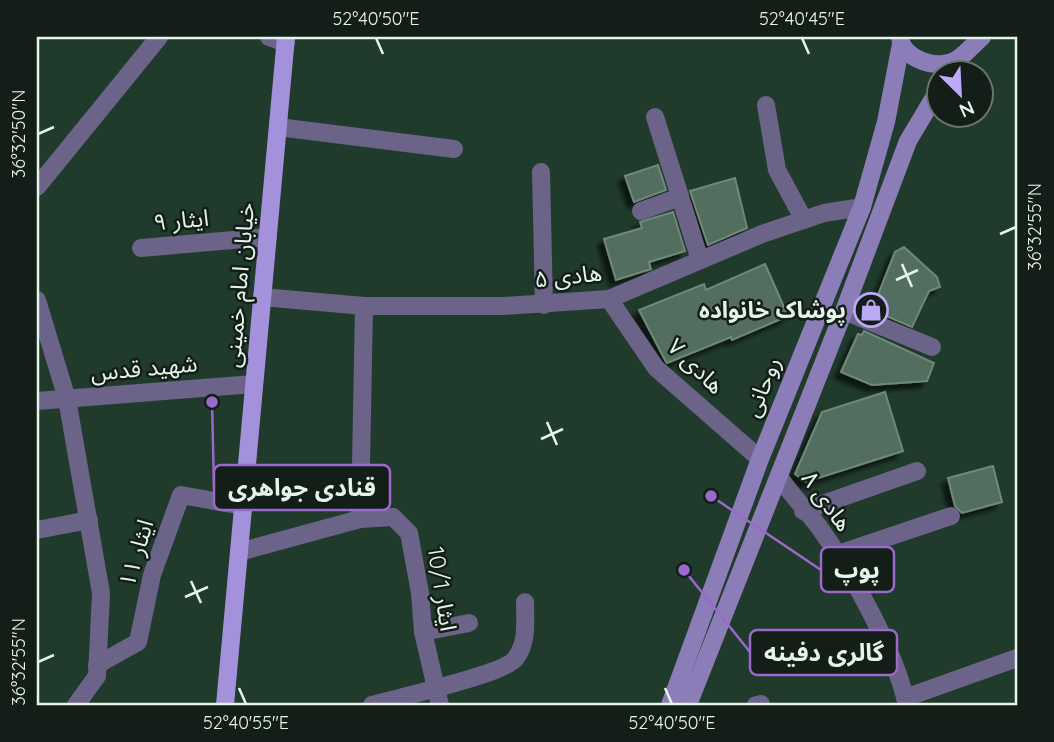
<svg xmlns="http://www.w3.org/2000/svg" width="1054" height="742" font-family="Quicksand,'Noto Sans Arabic',sans-serif">
	<defs>
		<filter id="shadow"><feDropShadow dx="-6" dy="6" stdDeviation="2" flood-color="#0009"/></filter>
	</defs>
	<rect width="100%" height="100%" fill="#203a2c"/>
	<g fill="#536e5e" stroke="#6e8979" stroke-width="2" filter="url(#shadow)">
		<polygon points="658,165 666,190 634,202 625,176"/>
		<polygon points="735,178 747,228 708,245 690,191"/>
		<polygon points="673,212 685,251 649,262 651,269 616,280 604,239 642,228 640,222"/>
		<polygon points="904,247 937,277 940,287 929,291 912,327 872,310 895,252"/>
		<polygon points="765,264 788,316 732,340 731,337 667,363 665,360 639,310 704,284 706,290"/>
		<polygon points="864,331 934,363 927,381 872,385 841,372 858,334 862,335"/>
		<polygon points="885,392 903,451 806,482 795,474 822,412"/>
		<polygon points="993,466 1002,502 962,513 955,506 948,478"/>
	</g>
	<g fill="none" stroke-linecap="round" stroke-linejoin="round">
		<g stroke="#6b6388" stroke-width="18">
			<polyline points="269,37 286,43"/>
			<polyline points="766,105 777,170 804,220"/>
			<polyline points="655,117 700,260"/>
			<polyline points="278,127 454,149"/>
			<polyline points="541,172 544,305"/>
			<polyline points="37,187 159,37"/>
			<polyline points="641,211 680,197"/>
			<polyline points="141,248 268,237"/>
			<polyline points="262,297 364,306 503,306 609,299 762,234 824,213 862,207"/>
			<polyline points="609,299 656,368 760,459"/>
			<polyline points="37,300 67,399 101,593 97,676 76,705"/>
			<polyline points="844,311 932,347"/>
			<polyline points="37,401 254,384"/>
			<path d="M779,477C791,494 806,510 819,527C853,574 894,649 907,705"/>
			<polyline points="803,511 917,471"/>
			<polyline points="360,519 364,306"/>
			<polyline points="37,530 89,520"/>
			<polyline points="239,552 360,519 393,517 409,533 420,593 423,632 440,705"/>
			<polyline points="835,555 951,516"/>
			<polyline points="423,632 469,623"/>
			<polyline points="97,665 138,642 152,575 181,495 243,506"/>
			<polyline points="905,698 1017,658"/>
			<path d="M372,705C396,698 504,674 515,659C528,643 525,622 525,602"/>
			<polyline points="756,705 761,704"/>
		</g>
		<g stroke="#8b7db7" stroke-width="18">
			<path d="M900,37C902,59 938,71 956,60C965,55 974,44 982,37"/>
			<polyline points="670,705 760,459 862,207 886,122 901,44"/>
			<polyline points="688,705 844,311 908,141 939,89"/>
		</g>
		<polyline stroke="#a391db" stroke-width="18" points="225,705 286,37"/>
	</g>
	<path fill="none" stroke="#e5f4eb" stroke-width="2.5" d="M376,38L383,54M802,38L809,54M38,134L54,127M1000,234L1016,227M902,264L912,287M896,280L918,270M547,422L557,445M541,439L563,429M191,581L201,603M185,597L208,587M38,662L54,655M239,688L246,704M665,688L672,704"/>
	<defs>
		<g id="shop-ring" transform="scale(1.75)"><circle r="9.5" fill="#131e18" stroke="#bcaaf6" stroke-width="1.5"/><path d="M-5-2.5h2.3a2.7 3.5 0 0 1 5.4 0H5L5.5 6h-11ZM-1.5-2.5h3a1.5 2.3 0 0 0-3 0Z" fill="#bcaaf6"/></g>
	</defs>
	<g fill-rule="evenodd">
		<use href="#shop-ring" x="871" y="310"/>
	</g>
	<g text-anchor="middle" stroke-width="5" stroke-linejoin="round" paint-order="stroke">
		<g font-size="23" fill="#e5f4eb" stroke="#131e18">
			<text transform="translate(181 220) rotate(-5)" y="8">ایثار ۹</text>
			<text transform="translate(568 276) rotate(-6)" y="8">هادی ۵</text>
			<text transform="translate(239 285) rotate(-85)" y="8">خیابان امام خمینی</text>
			<text transform="translate(696 366) rotate(44)" y="8">هادی ۷</text>
			<text transform="translate(144 368) rotate(-5)" y="8">شهید قدس</text>
			<text transform="translate(762 387) rotate(-68)" y="8">روحانی</text>
			<text transform="translate(827 501) rotate(54)" y="8">هادی ۸</text>
			<text transform="translate(136 553) rotate(-73)" y="8">ایثار ۱۱</text>
			<text transform="translate(442 589) rotate(81)" y="8">ایثار 10/1</text>
		</g>
		<g font-size="23" font-weight="bold" fill="#e5f4eb" stroke="#131e18" text-anchor="end">
			<text x="846" y="318">پوشاک خانواده</text>
		</g>
	</g>
	<path fill="none" stroke="#9b68cc" stroke-width="2.5" d="M212 402L214 487M711 496L821 570M684 570L750 652"/>
	<g fill="#9b68cc" stroke="#131e18" stroke-width="2.5">
		<circle cx="212" cy="402" r="7"/>
		<circle cx="711" cy="496" r="7"/>
		<circle cx="684" cy="570" r="7"/>
	</g>
	<g fill="#131e18" stroke="#9b68cc" stroke-width="2.5">
		<rect x="214" y="465" width="176" height="45" rx="7"/>
		<rect x="821" y="547" width="73" height="45" rx="7"/>
		<rect x="750" y="630" width="147" height="45" rx="7"/>
	</g>
	<g font-size="24" text-anchor="middle" font-weight="bold" fill="#e5f4eb">
		<text x="302" y="496">قنادی جواهری</text>
		<text x="857" y="578">پوپ</text>
		<text x="824" y="661">گالری دفینه</text>
	</g>
	<rect width="1054" height="742" fill="none" stroke="#131e18" stroke-width="77"/>
	<g transform="translate(960 94) rotate(156)"><circle r="33" fill="#131e18" stroke="#67746c" stroke-width="2"/>
	<path d="M0-5L12 26L0 18L-12 26Z" fill="#bcaaf6"/>
	<text y="-10" font-size="19" font-weight="bold" text-anchor="middle" fill="#e5f4eb">N</text>
	</g>
	<rect x="38" y="38" width="978" height="666" fill="none" stroke="#e5f4eb" stroke-width="2.5"/>
	<g font-size="18" text-anchor="middle" fill="#e5f4eb">
		<text x="376" y="25">52°40'50"E</text>
		<text x="802" y="25">52°40'45"E</text>
		<text transform="translate(19 134) rotate(-90)" y="6">36°32'50"N</text>
		<text transform="translate(1035 227) rotate(-90)" y="6">36°32'55"N</text>
		<text transform="translate(19 662) rotate(-90)" y="6">36°32'55"N</text>
		<text x="246" y="729">52°40'55"E</text>
		<text x="672" y="729">52°40'50"E</text>
	</g>
</svg>
